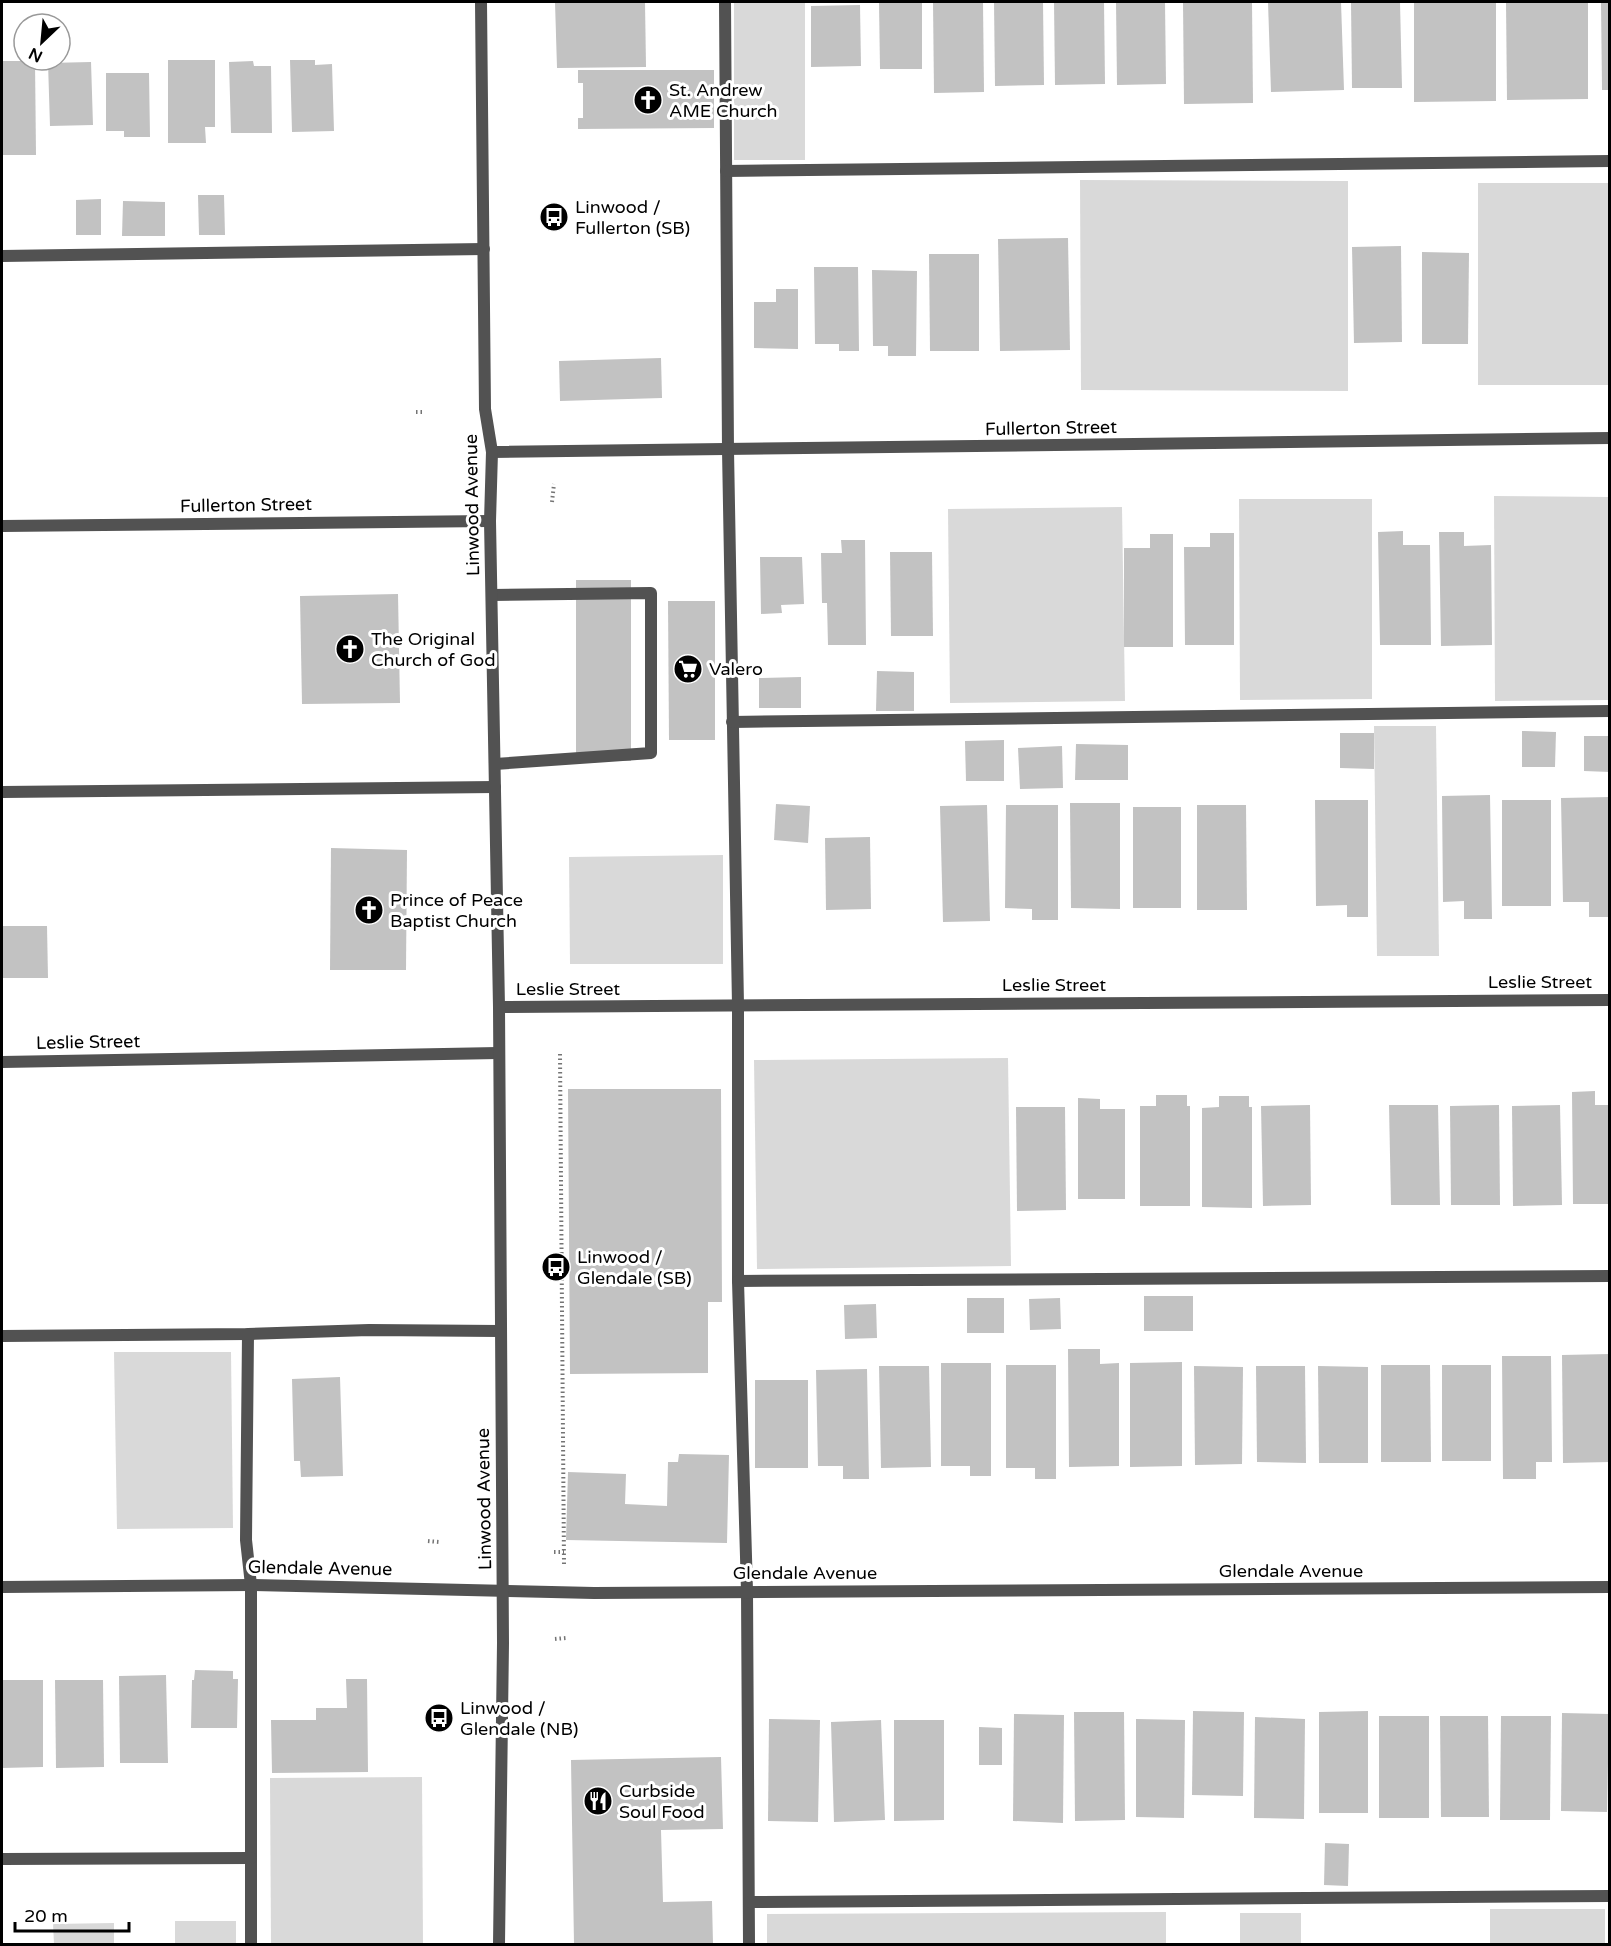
<svg xmlns="http://www.w3.org/2000/svg" width="1611" height="1946" font-family="'Varela Round',sans-serif">
	<rect width="100%" height="100%" fill="#fff"/>
	<g fill="#d9d9d9">
		<rect x="734" y="2" width="71" height="158"/>
		<polygon points="1080,180 1348,181 1348,391 1081,390"/>
		<rect x="1478" y="183" width="131" height="202"/>
		<polygon points="1494,496 1609,497 1609,700 1495,701"/>
		<polygon points="1239,499 1372,499 1372,699 1240,700"/>
		<polygon points="1122,507 1125,701 950,703 948,509"/>
		<polygon points="1374,726 1436,726 1439,956 1377,956"/>
		<polygon points="723,855 723,964 570,964 569,857"/>
		<polygon points="1008,1058 1011,1266 757,1269 754,1060"/>
		<polygon points="114,1352 231,1352 233,1528 117,1529"/>
		<polygon points="422,1777 423,1944 271,1944 270,1778"/>
		<rect x="1490" y="1909" width="115" height="35"/>
		<polygon points="1166,1912 1166,1944 767,1944 767,1914"/>
		<rect x="1240" y="1913" width="61" height="31"/>
		<rect x="175" y="1921" width="61" height="23"/>
		<polygon points="114,1923 114,1944 54,1944 53,1924"/>
	</g>
	<g fill="#c2c2c2">
		<polygon points="555,2 645,2 646,67 557,68"/>
		<polygon points="933,2 983,2 984,92 934,93"/>
		<polygon points="994,2 1043,2 1044,85 995,86"/>
		<polygon points="1054,2 1104,2 1105,84 1055,85"/>
		<polygon points="1116,2 1165,2 1166,84 1117,85"/>
		<polygon points="1183,2 1252,2 1253,103 1184,104"/>
		<polygon points="1268,2 1341,2 1344,90 1271,92"/>
		<polygon points="1351,2 1400,2 1402,88 1352,88"/>
		<polygon points="1414,2 1496,2 1496,101 1414,102"/>
		<polygon points="1506,2 1588,2 1588,99 1507,100"/>
		<polygon points="1601,2 1610,2 1610,90 1602,90"/>
		<polygon points="879,3 922,3 922,69 880,69"/>
		<polygon points="860,5 861,66 811,67 811,6"/>
		<polygon points="168,60 215,60 215,127 205,127 206,143 168,143"/>
		<polygon points="290,60 315,60 315,65 332,64 334,131 292,132"/>
		<polygon points="2,61 35,61 36,155 2,155"/>
		<polygon points="253,61 254,66 271,66 272,133 231,133 229,62"/>
		<polygon points="91,62 93,125 50,126 48,63"/>
		<polygon points="578,70 714,70 714,128 578,129 578,118 583,118 583,83 578,83"/>
		<polygon points="106,73 149,73 150,137 124,137 124,131 106,131"/>
		<polygon points="198,195 224,195 225,235 199,235"/>
		<polygon points="101,199 101,235 76,235 76,200"/>
		<polygon points="123,201 165,202 165,236 122,236"/>
		<polygon points="1068,238 1070,350 1000,351 998,239"/>
		<polygon points="1401,246 1402,342 1354,343 1352,247"/>
		<polygon points="1422,252 1469,253 1468,344 1422,344"/>
		<polygon points="929,254 979,254 979,351 930,351"/>
		<polygon points="814,267 858,267 859,351 839,351 839,344 815,344"/>
		<polygon points="872,270 917,271 916,356 888,356 888,346 873,346"/>
		<polygon points="776,289 798,289 798,349 754,348 754,302 776,302"/>
		<polygon points="661,358 662,398 560,401 559,361"/>
		<polygon points="1403,531 1403,545 1430,545 1431,645 1380,645 1378,532"/>
		<polygon points="1439,532 1464,532 1464,546 1491,545 1492,645 1441,646"/>
		<polygon points="1210,533 1234,533 1234,645 1185,645 1184,547 1210,547"/>
		<polygon points="1150,534 1173,534 1173,647 1124,647 1124,548 1150,548"/>
		<polygon points="841,540 865,540 866,645 828,645 827,603 822,603 821,553 842,553"/>
		<polygon points="890,552 932,552 933,636 891,636"/>
		<polygon points="760,557 802,557 804,604 781,605 782,613 761,614"/>
		<rect x="576" y="580" width="55" height="181"/>
		<polygon points="398,594 400,703 302,704 300,596"/>
		<polygon points="668,601 715,601 715,740 669,740"/>
		<polygon points="877,671 914,672 914,711 876,711"/>
		<polygon points="801,677 801,708 759,708 759,678"/>
		<polygon points="1522,731 1556,732 1555,767 1522,767"/>
		<polygon points="1340,733 1374,733 1374,769 1340,768"/>
		<polygon points="1584,736 1610,736 1610,772 1584,771"/>
		<polygon points="1004,740 1004,781 966,781 965,741"/>
		<polygon points="1076,744 1128,745 1128,780 1075,780"/>
		<polygon points="1062,746 1063,788 1020,789 1018,748"/>
		<polygon points="1490,795 1492,919 1464,919 1464,901 1443,902 1442,796"/>
		<polygon points="1610,797 1610,917 1589,917 1589,902 1563,902 1561,798"/>
		<polygon points="1315,800 1368,800 1368,917 1347,917 1347,905 1316,906"/>
		<rect x="1502" y="800" width="49" height="106"/>
		<polygon points="1070,803 1120,803 1120,909 1071,908"/>
		<polygon points="776,804 810,806 808,843 774,840"/>
		<polygon points="987,805 990,921 943,922 940,806"/>
		<polygon points="1006,805 1058,805 1058,920 1032,920 1032,909 1005,908"/>
		<polygon points="1197,805 1246,805 1247,910 1197,910"/>
		<rect x="1133" y="807" width="48" height="101"/>
		<polygon points="870,837 871,909 826,910 825,838"/>
		<polygon points="331,848 407,850 406,970 330,970"/>
		<polygon points="2,926 47,926 48,978 2,978"/>
		<polygon points="568,1089 721,1089 722,1302 708,1302 708,1373 570,1374"/>
		<polygon points="1595,1091 1595,1105 1610,1105 1610,1204 1573,1204 1572,1092"/>
		<polygon points="1156,1095 1187,1095 1187,1106 1190,1106 1190,1206 1140,1206 1140,1106 1156,1106"/>
		<polygon points="1219,1096 1249,1096 1249,1107 1252,1107 1252,1208 1202,1207 1202,1108 1219,1107"/>
		<polygon points="1078,1098 1100,1099 1100,1109 1125,1109 1125,1199 1078,1199"/>
		<polygon points="1310,1105 1311,1205 1263,1206 1261,1106"/>
		<polygon points="1389,1105 1438,1105 1440,1205 1391,1205"/>
		<polygon points="1499,1105 1500,1205 1451,1205 1450,1106"/>
		<polygon points="1560,1105 1562,1205 1513,1206 1512,1106"/>
		<polygon points="1016,1107 1065,1107 1066,1210 1017,1211"/>
		<rect x="1144" y="1296" width="49" height="35"/>
		<rect x="967" y="1298" width="37" height="35"/>
		<polygon points="1060,1298 1061,1329 1030,1330 1029,1299"/>
		<polygon points="876,1304 877,1338 845,1339 844,1305"/>
		<polygon points="1068,1349 1100,1349 1100,1364 1119,1363 1119,1466 1069,1467"/>
		<polygon points="1610,1354 1610,1462 1563,1463 1562,1355"/>
		<polygon points="1502,1356 1551,1356 1552,1462 1536,1462 1536,1479 1503,1479"/>
		<polygon points="1182,1362 1182,1466 1130,1467 1130,1363"/>
		<polygon points="941,1363 991,1363 991,1476 970,1476 970,1466 941,1466"/>
		<polygon points="1006,1365 1056,1365 1056,1479 1035,1479 1035,1468 1006,1468"/>
		<polygon points="1381,1365 1430,1365 1431,1462 1381,1462"/>
		<rect x="1442" y="1365" width="49" height="96"/>
		<polygon points="879,1366 929,1366 931,1467 881,1468"/>
		<polygon points="1194,1366 1243,1367 1242,1464 1195,1465"/>
		<polygon points="1256,1366 1305,1366 1306,1463 1257,1462"/>
		<polygon points="1318,1366 1368,1367 1368,1463 1319,1463"/>
		<polygon points="867,1369 869,1479 843,1479 843,1466 818,1466 816,1370"/>
		<polygon points="340,1377 343,1476 301,1477 300,1461 294,1461 292,1379"/>
		<rect x="755" y="1380" width="53" height="88"/>
		<polygon points="679,1454 729,1455 727,1543 566,1540 568,1472 626,1474 625,1504 667,1506 668,1462 678,1462"/>
		<polygon points="195,1670 233,1671 233,1679 238,1679 237,1728 191,1728 192,1680 194,1680"/>
		<polygon points="166,1675 168,1763 120,1763 119,1676"/>
		<polygon points="346,1679 367,1679 368,1772 272,1773 271,1720 316,1720 316,1708 347,1708"/>
		<polygon points="2,1680 43,1680 43,1767 2,1768"/>
		<polygon points="55,1680 103,1680 104,1767 56,1768"/>
		<polygon points="1193,1711 1244,1712 1243,1796 1192,1795"/>
		<polygon points="1368,1711 1368,1813 1319,1813 1319,1712"/>
		<polygon points="1074,1712 1124,1712 1125,1820 1075,1821"/>
		<polygon points="1562,1713 1609,1714 1607,1812 1561,1811"/>
		<polygon points="1014,1714 1064,1715 1063,1823 1013,1821"/>
		<rect x="1379" y="1716" width="50" height="102"/>
		<polygon points="1440,1716 1488,1716 1489,1817 1441,1817"/>
		<polygon points="1501,1716 1551,1716 1550,1820 1500,1820"/>
		<polygon points="1255,1717 1305,1719 1304,1819 1254,1818"/>
		<polygon points="769,1719 820,1720 818,1822 768,1821"/>
		<polygon points="1136,1719 1185,1720 1184,1818 1136,1817"/>
		<polygon points="881,1720 885,1820 834,1822 831,1722"/>
		<polygon points="894,1720 944,1720 944,1820 894,1821"/>
		<polygon points="979,1727 1002,1728 1002,1765 979,1765"/>
		<polygon points="721,1757 723,1829 661,1830 663,1902 712,1901 713,1944 574,1944 571,1760"/>
		<polygon points="1325,1843 1349,1844 1348,1886 1324,1885"/>
	</g>
	<g fill="none" stroke-linecap="round" stroke-linejoin="round">
		<g stroke="#747474" stroke-width="4" stroke-dasharray="1.5 3" stroke-linecap="butt">
			<polyline points="416,412 425,412"/>
			<polyline points="552,502 554,484"/>
			<polyline points="560,1054 564,1564"/>
			<polyline points="428,1541 439,1542"/>
			<polyline points="554,1552 564,1552"/>
			<polyline points="555,1639 566,1638"/>
		</g>
		<g stroke="#525252" stroke-width="12">
			<polyline points="725,2 728,450 738,1005 738,1281 747,1591 749,1944"/>
			<polyline points="726,171 1610,161"/>
			<polyline points="2,256 484,249"/>
			<polyline points="492,595 651,593 651,753 495,764"/>
			<polyline points="732,722 1610,711"/>
			<polyline points="2,792 495,787"/>
			<polyline points="738,1281 1610,1276"/>
			<polyline points="248,1334 246,1540 251,1585 251,1944"/>
			<polyline points="2,1336 248,1334 369,1330 500,1331"/>
			<polyline points="2,1859 251,1858"/>
			<polyline points="749,1902 1610,1896"/>
		</g>
		<g stroke="#525252" stroke-width="12">
			<polyline points="492,452 1610,438"/>
			<polyline points="2,526 490,521"/>
			<polyline points="499,1007 1610,1000"/>
			<polyline points="2,1062 498,1053"/>
			<polyline points="2,1587 251,1585 594,1593 1610,1587"/>
		</g>
		<polyline stroke="#525252" stroke-width="12" points="481,2 485,409 492,452 490,521 499,1007 503,1643 499,1944"/>
	</g>
	<defs>
		<g id="church-disc" transform="scale(1.5)"><circle r="9.5" fill="#000" stroke="#fff"/><path d="M-1.2-6h2.4v3.5h3.3v2.4h-3.3V6h-2.4V-.1h-3.3v-2.4h3.3Z" fill="#fff"/></g>
		<g id="bus-disc" transform="scale(1.5)"><circle r="9.5" fill="#000" stroke="#fff"/><path d="M-5-6H5V4H4V6H2V4H-2V6H-4V4H-5ZM-3.5-4V0h7V-4ZM-3.5 1.2v1.5H-2V1.2ZM2 1.2v1.5H3.5V1.2Z" fill="#fff"/></g>
		<g id="supermarket-disc" transform="scale(1.5)"><circle r="9.5" fill="#000" stroke="#fff"/><path d="M-6-5.5h2.5l.6 2H6L4.5 2H-2.5L-4.4-4H-6ZM-1.5 3.2a1.3 1.3 0 1 0 .1 0ZM3 3.2a1.3 1.3 0 1 0 .1 0Z" fill="#fff"/></g>
		<g id="restaurant-disc" transform="scale(1.5)"><circle r="9.5" fill="#000" stroke="#fff"/><path d="M-5-6h1v4h1v-4h1v4h1v-4h1v5L-1.5 .5V6h-2V.5L-5-1ZM5-6V6H3V1.5H1.5Q1.5-4 5-6Z" fill="#fff"/></g>
	</defs>
	<g fill-rule="evenodd">
		<use href="#church-disc" x="648" y="100"/>
		<use href="#bus-disc" x="554" y="217"/>
		<use href="#church-disc" x="350" y="649"/>
		<use href="#supermarket-disc" x="688" y="669"/>
		<use href="#church-disc" x="369" y="910"/>
		<use href="#bus-disc" x="556" y="1267"/>
		<use href="#bus-disc" x="439" y="1718"/>
		<use href="#restaurant-disc" x="598" y="1801"/>
	</g>
	<g text-anchor="middle" stroke-width="6" stroke-linejoin="round" paint-order="stroke">
		<g font-size="18" fill="#000" stroke="#fff" text-anchor="start">
			<text x="669" y="96">St. Andrew<tspan x="669" dy="21">AME Church</tspan></text>
			<text x="575" y="213">Linwood /<tspan x="575" dy="21">Fullerton (SB)</tspan></text>
			<text x="371" y="645">The Original<tspan x="371" dy="21">Church of God</tspan></text>
			<text x="709" y="675">Valero</text>
			<text x="390" y="906">Prince of Peace<tspan x="390" dy="21">Baptist Church</tspan></text>
			<text x="577" y="1263">Linwood /<tspan x="577" dy="21">Glendale (SB)</tspan></text>
			<text x="460" y="1714">Linwood /<tspan x="460" dy="21">Glendale (NB)</tspan></text>
			<text x="619" y="1797">Curbside<tspan x="619" dy="21">Soul Food</tspan></text>
		</g>
		<g font-size="18" fill="#000" stroke="#fff">
			<text transform="translate(1051 428) rotate(-1)" y="6">Fullerton Street</text>
			<text transform="translate(246 505) rotate(-1)" y="6">Fullerton Street</text>
			<text transform="translate(472 505) rotate(-91)" y="6">Linwood Avenue</text>
			<text x="1540" y="988">Leslie Street</text>
			<text x="1054" y="991">Leslie Street</text>
			<text x="568" y="995">Leslie Street</text>
			<text transform="translate(88 1042) rotate(-1)" y="6">Leslie Street</text>
			<text transform="translate(484 1499) rotate(-91)" y="6">Linwood Avenue</text>
			<text transform="translate(320 1568) rotate(1)" y="6">Glendale Avenue</text>
			<text x="1291" y="1577">Glendale Avenue</text>
			<text x="805" y="1579">Glendale Avenue</text>
		</g>
	</g>
	<rect width="1611" height="1946" fill="none" stroke="#000000" stroke-width="6"/>
	<g transform="translate(42 42) rotate(206)"><circle r="28" fill="#ffffff" stroke="#999999" stroke-width="1.5"/>
	<path d="M0-4.5L10 22L0 15L-10 22Z" fill="#000000"/>
	<text y="-9" font-size="16" font-weight="bold" text-anchor="middle" fill="#000000">N</text>
	</g>
	<path d="M15 1922v9h114v-9" fill="none" stroke="#000000" stroke-width="3"/>
	<text x="24" y="1922" font-size="18" fill="#000000" stroke="#ffffff" stroke-width="4.5" paint-order="stroke">20 m</text>
</svg>
